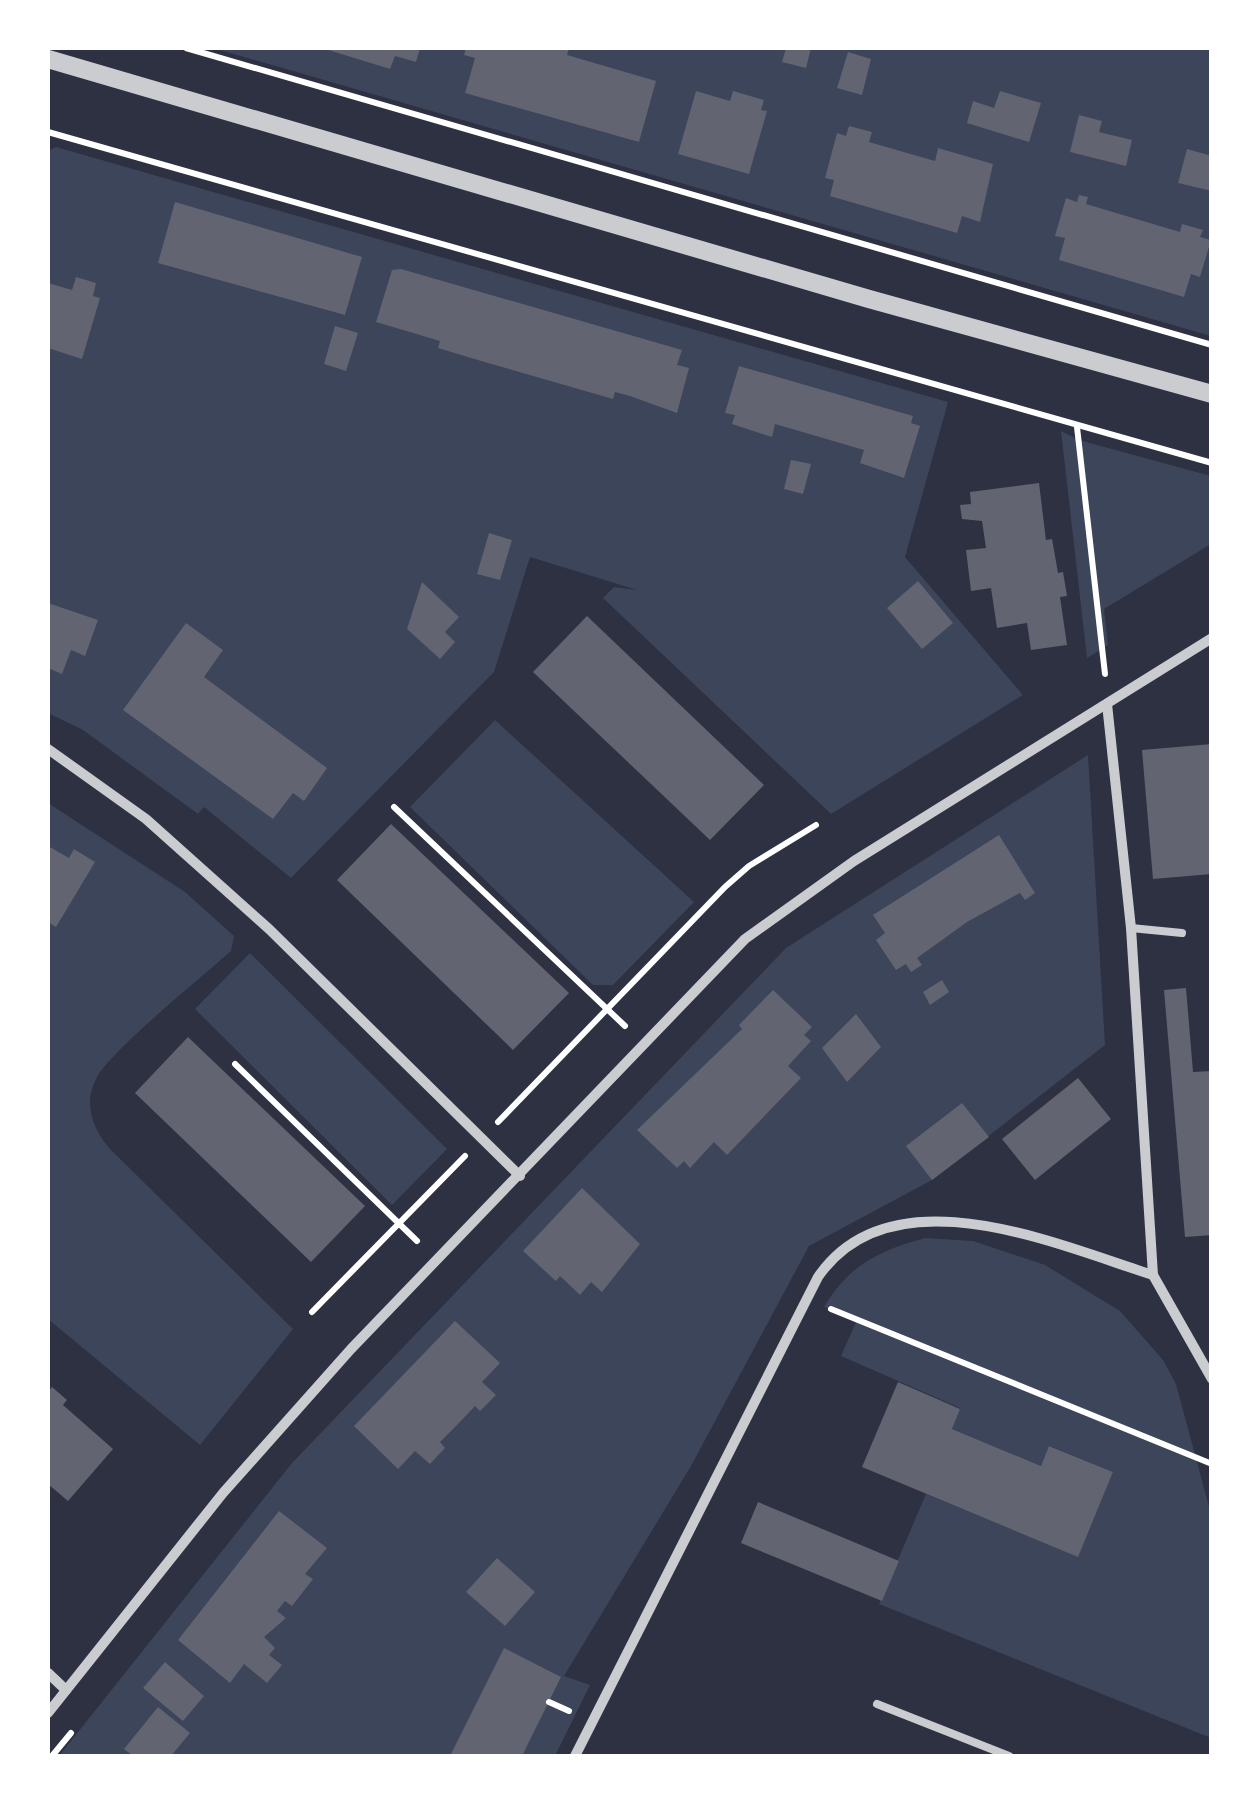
<svg xmlns="http://www.w3.org/2000/svg" width="1259" height="1804" font-family="'Exo 2',sans-serif">
	<rect width="100%" height="100%" fill="#2d3142"/>
	<g fill="#3c4559">
		<polygon points="213,48 1211,48 1211,336"/>
		<polygon points="56,147 948,402 905,557 1023,695 831,814 603,598 614,587 637,590 530,557 494,672 291,878 204,807 198,814 83,730 48,713 48,151"/>
		<polygon points="1061,431 1079,440 1211,476 1211,544 1104,609 1108,645 1087,658"/>
		<polygon points="495,720 694,902 613,985 593,985 410,807"/>
		<polygon points="1088,755 1105,1045 932,1180 809,1246 691,1466 564,1676 590,1685 555,1756 59,1756 292,1463 786,948"/>
		<path d="M48,803L185,892L234,936L231,951C203,976 109,1052 96,1079C83,1104 93,1130 111,1150L293,1329L200,1445L48,1319Z"/>
		<polygon points="250,953 447,1149 392,1205 195,1009"/>
		<path d="M925,1238L973,1241L1045,1265L1120,1311L1163,1360L1176,1384L1211,1514V1738L879,1604L926,1494L1078,1556L1113,1472L1050,1446L1041,1466L952,1429L960,1408L841,1356L857,1320L824,1307C849,1265 878,1251 925,1238Z"/>
	</g>
	<g fill="#626471">
		<polygon points="322,48 420,48 416,62 395,56 390,69"/>
		<polygon points="466,48 569,48 567,55 656,81 639,142 465,93 475,58 464,55"/>
		<polygon points="786,48 811,48 806,68 782,62"/>
		<polygon points="848,52 871,59 862,95 837,88"/>
		<polygon points="696,91 730,101 733,91 764,100 761,110 767,111 749,174 678,154"/>
		<polygon points="1000,91 1041,103 1029,142 967,123 973,101 994,108"/>
		<polygon points="1079,115 1102,121 1099,132 1132,140 1126,166 1070,152"/>
		<polygon points="849,126 872,132 869,142 935,161 938,148 993,164 980,222 962,216 957,233 830,196 834,180 825,178 837,133 846,136"/>
		<polygon points="1187,149 1212,156 1212,191 1178,183"/>
		<polygon points="1079,195 1088,197 1086,204 1180,232 1182,224 1203,230 1200,237 1211,240 1200,277 1191,274 1184,297 1059,260 1065,238 1055,236 1066,198 1077,202"/>
		<polygon points="175,202 362,257 345,315 158,263"/>
		<polygon points="401,269 682,350 677,365 689,368 677,413 630,396 615,392 613,399 488,363 438,348 440,341 376,322 392,270"/>
		<polygon points="76,277 96,283 93,296 100,298 82,359 48,348 48,283 72,290"/>
		<polygon points="335,326 358,333 346,371 324,364"/>
		<polygon points="739,366 913,416 911,423 920,426 904,478 860,463 864,450 775,424 772,437 732,424 735,415 725,413"/>
		<polygon points="791,460 811,464 803,494 784,489"/>
		<polygon points="1039,483 1046,540 1052,539 1058,573 1063,572 1067,596 1060,597 1067,645 1031,650 1027,623 997,628 991,588 971,591 966,550 986,548 982,521 962,519 960,505 971,504 970,492"/>
		<polygon points="489,533 512,540 500,580 477,574"/>
		<polygon points="918,581 953,623 922,649 887,608"/>
		<polygon points="422,582 459,617 445,632 455,642 440,659 407,629"/>
		<polygon points="48,603 98,620 85,656 71,650 62,674 48,668"/>
		<polygon points="587,616 764,785 710,840 533,672"/>
		<polygon points="186,623 223,650 204,677 327,768 304,801 293,793 273,819 123,710"/>
		<polygon points="1212,744 1212,874 1153,879 1142,750"/>
		<polygon points="391,824 569,993 513,1050 337,880"/>
		<polygon points="999,835 1035,893 1025,900 1020,893 967,922 917,958 922,965 911,972 906,964 896,970 876,940 885,933 873,915"/>
		<polygon points="48,846 69,858 74,849 95,862 56,927 48,922"/>
		<polygon points="942,980 949,992 930,1005 923,992"/>
		<polygon points="1186,988 1193,1072 1212,1071 1212,1235 1185,1237 1164,990"/>
		<polygon points="773,990 812,1027 804,1035 811,1041 788,1066 801,1078 727,1155 714,1142 690,1168 684,1161 677,1168 637,1130 742,1029 739,1025"/>
		<polygon points="856,1014 881,1047 847,1082 822,1048"/>
		<polygon points="188,1037 365,1206 311,1262 135,1093"/>
		<polygon points="1078,1078 1111,1119 1035,1180 1002,1139"/>
		<polygon points="962,1103 989,1137 932,1180 906,1146"/>
		<polygon points="582,1188 640,1244 602,1292 591,1282 580,1295 560,1276 556,1281 523,1251"/>
		<polygon points="455,1321 500,1363 482,1382 496,1395 480,1411 475,1406 457,1425 440,1442 445,1448 430,1464 415,1451 398,1469 354,1426"/>
		<polygon points="898,1382 960,1409 952,1429 1041,1466 1049,1446 1113,1472 1078,1557 862,1467"/>
		<polygon points="52,1387 67,1400 63,1405 113,1449 68,1501 48,1484 48,1392"/>
		<polygon points="758,1502 899,1561 882,1601 741,1543"/>
		<polygon points="279,1511 327,1548 305,1574 313,1579 292,1606 285,1601 277,1611 286,1618 264,1637 275,1648 269,1655 282,1665 267,1683 244,1664 230,1683 178,1640"/>
		<polygon points="497,1558 535,1592 505,1626 466,1592"/>
		<polygon points="504,1648 561,1677 522,1756 450,1756"/>
		<polygon points="165,1662 204,1696 183,1721 143,1688"/>
		<polygon points="158,1707 190,1733 171,1756 133,1756 124,1749"/>
	</g>
	<g fill="none" stroke-linecap="round" stroke-linejoin="round">
		<g stroke="#fff" stroke-width="6">
			<polyline points="186,48 1212,345"/>
			<polyline points="48,132 1212,463"/>
			<polyline points="1077,427 1105,674"/>
			<polyline points="394,807 625,1026"/>
			<polyline points="235,1064 417,1241"/>
			<polyline points="498,1122 725,887 749,866 816,825"/>
			<polyline points="831,1309 1212,1464"/>
			<polyline points="312,1312 465,1156"/>
			<polyline points="549,1702 569,1711"/>
			<polyline points="52,1756 71,1733"/>
		</g>
		<g stroke="#caccd0" stroke-width="8">
			<polyline points="1131,928 1182,933"/>
			<polyline points="877,1704 1009,1756"/>
		</g>
		<g stroke="#caccd0" stroke-width="10">
			<polyline points="1107,704 1131,928 1153,1275 1212,1379"/>
			<polyline points="48,749 146,819 269,929 520,1176"/>
			<polyline points="48,1673 66,1690"/>
			<polyline points="48,1713 223,1493 351,1349 745,939 854,861 1212,638"/>
			<path d="M575,1756L818,1277C891,1170 1058,1245 1153,1275"/>
		</g>
		<polyline stroke="#caccd0" stroke-width="18" points="48,59 869,299 1212,394"/>
	</g>
	<rect width="1259" height="1804" fill="none" stroke="#ffffff" stroke-width="100"/>
</svg>
